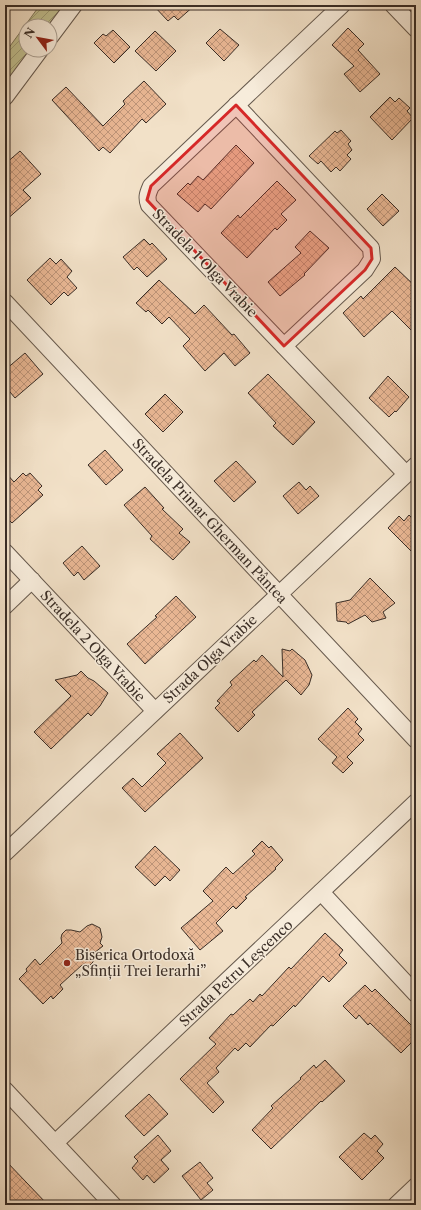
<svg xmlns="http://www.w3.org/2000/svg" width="421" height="1210" font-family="'Libre Caslon Text',serif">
	<defs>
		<pattern id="garden-furrows" width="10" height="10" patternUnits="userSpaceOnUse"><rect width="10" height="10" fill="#c2c191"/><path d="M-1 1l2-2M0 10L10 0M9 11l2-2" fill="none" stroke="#9f9d76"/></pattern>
		<pattern id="building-cross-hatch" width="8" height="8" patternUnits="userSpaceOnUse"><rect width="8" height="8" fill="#e9b794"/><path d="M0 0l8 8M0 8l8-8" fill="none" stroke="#be9579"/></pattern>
	</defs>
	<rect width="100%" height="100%" fill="#f2e1c8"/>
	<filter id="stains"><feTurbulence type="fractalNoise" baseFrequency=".005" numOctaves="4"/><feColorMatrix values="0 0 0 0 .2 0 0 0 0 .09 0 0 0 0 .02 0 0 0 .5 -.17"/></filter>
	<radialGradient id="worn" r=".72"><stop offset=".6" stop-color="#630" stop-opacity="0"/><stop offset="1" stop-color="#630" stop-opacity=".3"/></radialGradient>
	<polygon fill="url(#garden-furrows)" stroke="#7e775c" points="40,5 68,5 50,26 26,26 26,50 34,50 5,88 5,53"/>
	<g fill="url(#building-cross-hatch)" stroke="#392d26">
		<polygon points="153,5 195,5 178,20 174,16 168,21"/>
		<polygon points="348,28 364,44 358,50 380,74 360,92 344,74 354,66 332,45"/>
		<polygon points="220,29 239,45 224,61 206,43"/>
		<polygon points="113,30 130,47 114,63 94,43 103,34 106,36"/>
		<polygon points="155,31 176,51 156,71 135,51"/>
		<polygon points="144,81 166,104 146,123 142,119 110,153 103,147 99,151 52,100 66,87 103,126 125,104 123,101"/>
		<polygon points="390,97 395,102 399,98 410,108 407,111 413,118 392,140 370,117"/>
		<polygon points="341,130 351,141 348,144 352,150 347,155 351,159 340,171 336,167 331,172 321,161 318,164 309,156 335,131 337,133"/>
		<polygon points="236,145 254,163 211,209 205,204 198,212 177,194 188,183 190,185 198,176 203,180"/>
		<polygon points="20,151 41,174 23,190 31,198 5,221 5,164"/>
		<polygon points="277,181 296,200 281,214 287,220 277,230 275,228 247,258 221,233 238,215 240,218"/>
		<polygon points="382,194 399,211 383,226 367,209"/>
		<polygon points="310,231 329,248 304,274 305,275 280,296 268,282 301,253 295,247"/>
		<polygon points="144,239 150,245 152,243 167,259 147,277 137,267 134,270 123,257"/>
		<polygon points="50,258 56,264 61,259 72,271 67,277 77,288 68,296 64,292 51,305 27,280"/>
		<polygon points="395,267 416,287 416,335 392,311 364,337 343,313 361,296 363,299"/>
		<polygon points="159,280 195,314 204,305 232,335 234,334 250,353 235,366 224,353 205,371 183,346 190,339 169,317 162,324 148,310 146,312 136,303"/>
		<polygon points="25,353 43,374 15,398 5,386 5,370"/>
		<polygon points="268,374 315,422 293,445 273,426 276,423 248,393"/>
		<polygon points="388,376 409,397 396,412 395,411 389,417 369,398"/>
		<polygon points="165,394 183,412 163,432 145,414"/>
		<polygon points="105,450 123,470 106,485 88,465"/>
		<polygon points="236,461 256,482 234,502 214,481"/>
		<polygon points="5,472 14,482 23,473 26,476 30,473 42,486 38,490 43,495 12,523 5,516"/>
		<polygon points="299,482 306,490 310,486 319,496 298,514 283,496"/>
		<polygon points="145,487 164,508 162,509 183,529 179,533 190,542 173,560 150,539 152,536 124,505"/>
		<polygon points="409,515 416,522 416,556 388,528 399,516 404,521"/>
		<polygon points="82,546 100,566 84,580 78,572 74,576 63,563"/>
		<polygon points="370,578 395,603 383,612 386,618 372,622 365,615 348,624 346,622 337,621 336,603 350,600"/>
		<polygon points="176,596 196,617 145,664 127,644 157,617 155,616"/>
		<polygon points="282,649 290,651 292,649 305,660 312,675 309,685 301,695 286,680 252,712 255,715 238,732 215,708 220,703 217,701 232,685 230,682 254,660 256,662 262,655 283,677"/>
		<polygon points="81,671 88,678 94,681 108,693 100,706 91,716 88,713 51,749 34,732 71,696 55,680 77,675"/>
		<polygon points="348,708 358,719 355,722 362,729 358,734 364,740 347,757 353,763 343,773 332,763 337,757 318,739"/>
		<polygon points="180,733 203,758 145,812 122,788 133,778 142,787 166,763 157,754"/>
		<polygon points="262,841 269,848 271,846 283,860 275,868 276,869 245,897 247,898 236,909 233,906 216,923 223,931 200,950 181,928 213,901 203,891 226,867 233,874 255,854 252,851"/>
		<polygon points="155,846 180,870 170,881 165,876 155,886 135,867"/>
		<polygon points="92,924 100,928 102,937 100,943 103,946 94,953 93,962 90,965 85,966 82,965 60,985 63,989 53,999 51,996 43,1004 19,979 27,971 26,969 35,959 40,965 62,943 61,938 62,934 66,930 71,930 80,932 87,926"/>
		<polygon points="325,933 343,950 339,955 347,963 329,982 323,976 295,1007 294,1005 273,1026 271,1025 250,1047 246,1043 238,1051 235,1048 216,1068 219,1072 207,1083 224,1102 213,1113 180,1079 216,1044 209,1038 231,1014 233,1015 250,999 253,1002 260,994 262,996 289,967 291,969"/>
		<polygon points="365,985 372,992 375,989 416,1030 416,1038 401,1053 370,1023 368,1025 359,1015 356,1019 343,1006"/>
		<polygon points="325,1060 345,1081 322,1102 321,1101 271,1149 252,1130 273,1108 271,1106 301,1079 300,1078 314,1065 316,1068"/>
		<polygon points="149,1094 168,1114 144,1136 125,1116"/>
		<polygon points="364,1133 371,1139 375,1135 383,1144 377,1151 384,1158 362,1180 339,1157"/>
		<polygon points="158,1135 171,1151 161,1160 169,1169 154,1183 147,1175 143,1180 132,1168 138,1161 134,1157"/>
		<polygon points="5,1160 48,1205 5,1205"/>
		<polygon points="200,1162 213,1178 207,1183 213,1190 201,1200 182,1176"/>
	</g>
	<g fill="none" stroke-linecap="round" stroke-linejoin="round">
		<g stroke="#675a4e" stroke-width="18">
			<g id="minor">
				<path d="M342,5L151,186C148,193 146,197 149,205L406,474"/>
				<polyline points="393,5 416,29"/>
				<polyline points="50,37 74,5"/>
				<polyline points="5,97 40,50"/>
				<polyline points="236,105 371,248 372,259 365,270 284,346"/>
				<polyline points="5,302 416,740"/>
				<polyline points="5,552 155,711"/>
				<polyline points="5,606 32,580"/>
				<polyline points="5,853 416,465"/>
				<polyline points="321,892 416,994"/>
				<polyline points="5,1090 113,1205"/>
				<polyline points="55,1143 416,802"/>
				<polyline points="396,1205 416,1186"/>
			</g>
		</g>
		<use href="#minor" stroke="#f7ecdb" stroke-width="16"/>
	</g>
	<path fill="#d62828" fill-opacity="0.2" stroke="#d62828" stroke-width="3" stroke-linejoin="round" d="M236,105L371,248L372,259L365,270L284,346L147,200L151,186Z"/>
	<circle fill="#8f2418" stroke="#f7ecdb" stroke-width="1.5" cx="67" cy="963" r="4"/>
	<g text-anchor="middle" stroke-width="3" stroke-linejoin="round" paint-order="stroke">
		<g font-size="14" fill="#392d26" stroke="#f7ecdb">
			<text transform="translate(205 263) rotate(46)" y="5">Stradela 1 Olga Vrabie</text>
			<text transform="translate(210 521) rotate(47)" y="5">Stradela Primar Gherman Pântea</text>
			<text transform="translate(93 646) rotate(47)" y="5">Stradela 2 Olga Vrabie</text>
			<text transform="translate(210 659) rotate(-43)" y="5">Strada Olga Vrabie</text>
			<text transform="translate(236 973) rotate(-43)" y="5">Strada Petru Leșcenco</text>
		</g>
		<g font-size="14" fill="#392d26" stroke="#f7ecdb" text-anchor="start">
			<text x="75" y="960">Biserica Ortodoxă<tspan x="75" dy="16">„Sfinții Trei Ierarhi”</tspan></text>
		</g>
	</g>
	<rect width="421" height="1210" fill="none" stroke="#f2e1c8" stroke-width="20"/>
	<rect x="6" y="6" width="409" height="1198" fill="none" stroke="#392d26" stroke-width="2"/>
	<rect x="10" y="10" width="401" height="1190" fill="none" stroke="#392d26"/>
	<g transform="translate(38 38) rotate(302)"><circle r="19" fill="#f7ecdb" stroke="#aba093"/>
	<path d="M0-3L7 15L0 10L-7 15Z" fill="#8f2418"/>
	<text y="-6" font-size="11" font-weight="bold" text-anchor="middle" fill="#392d26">N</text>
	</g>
	<rect width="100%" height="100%" filter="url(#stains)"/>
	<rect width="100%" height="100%" fill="url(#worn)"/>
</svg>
